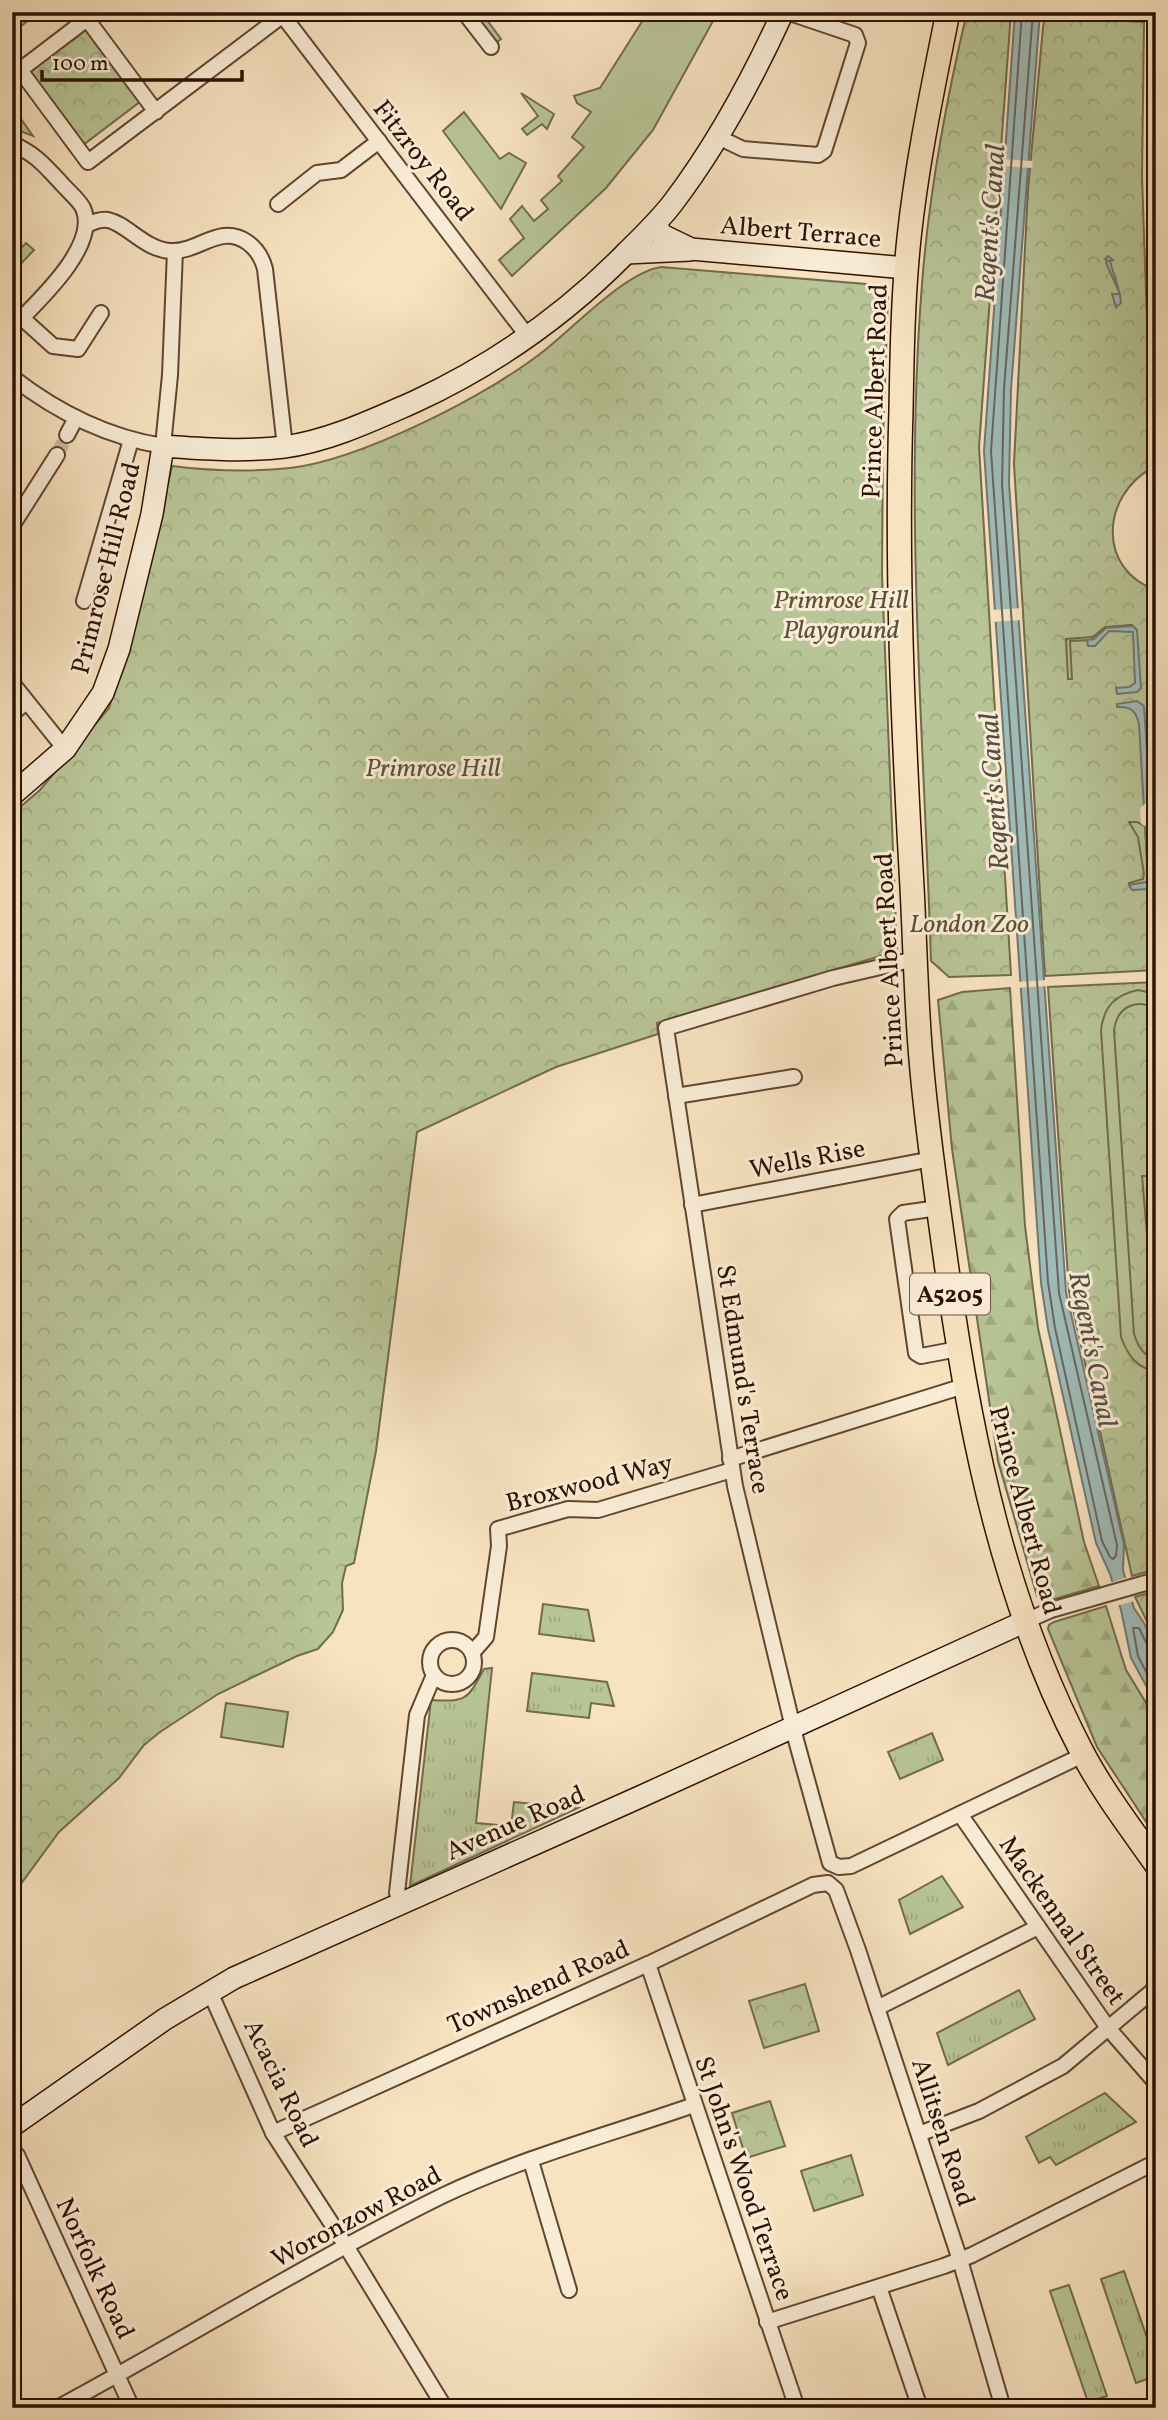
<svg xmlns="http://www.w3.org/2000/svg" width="1168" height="2420" font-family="Vollkorn,serif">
	<defs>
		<pattern id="grass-tufts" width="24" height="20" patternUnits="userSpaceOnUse" patternTransform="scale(1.75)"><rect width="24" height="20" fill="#b8c597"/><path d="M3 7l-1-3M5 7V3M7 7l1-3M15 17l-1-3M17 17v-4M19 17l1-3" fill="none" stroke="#9ea880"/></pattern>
		<pattern id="forest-firs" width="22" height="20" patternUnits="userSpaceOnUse" patternTransform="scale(1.75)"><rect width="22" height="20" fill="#b8c597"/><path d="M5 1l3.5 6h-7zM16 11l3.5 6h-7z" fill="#9ea880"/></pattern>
		<pattern id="park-crowns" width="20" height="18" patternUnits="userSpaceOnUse" patternTransform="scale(1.75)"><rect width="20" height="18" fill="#b8c597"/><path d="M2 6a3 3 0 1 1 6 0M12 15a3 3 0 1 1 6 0" fill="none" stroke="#9ea880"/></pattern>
	</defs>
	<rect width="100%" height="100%" fill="#f8e3c1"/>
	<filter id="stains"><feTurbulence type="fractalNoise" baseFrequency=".00286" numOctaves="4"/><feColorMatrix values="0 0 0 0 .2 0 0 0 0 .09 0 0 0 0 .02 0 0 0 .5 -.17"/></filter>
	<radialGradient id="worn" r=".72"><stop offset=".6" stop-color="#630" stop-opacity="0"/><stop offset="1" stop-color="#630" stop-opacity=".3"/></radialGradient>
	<g fill="url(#grass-tufts)" stroke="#726b4c" stroke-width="2">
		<polygon points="543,1604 588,1610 594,1641 539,1634"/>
		<path d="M492,1668L476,1823L511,1826L514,1802L578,1808L410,1886L431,1700C467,1702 467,1700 484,1669Z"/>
		<polygon points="532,1673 607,1682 614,1706 591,1703 589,1718 527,1711"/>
		<polygon points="932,1733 943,1760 900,1779 888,1752"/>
		<polygon points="942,1876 963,1907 910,1934 899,1900"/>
		<polygon points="1019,1990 1035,2019 948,2065 937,2033"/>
		<polygon points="1105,2093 1136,2122 1056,2165 1050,2157 1039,2163 1026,2137"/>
		<polygon points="1124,2271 1156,2364 1156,2376 1136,2383 1101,2279"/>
		<polygon points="1069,2285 1107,2396 1088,2402 1050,2291"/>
	</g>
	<g fill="url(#forest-firs)" stroke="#726b4c" stroke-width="2">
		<polygon points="1010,988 1025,1226 1038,1328 1084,1542 1099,1586 1051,1600 1043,1600 1037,1596 998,1461 952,1149 938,1000 962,992"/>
		<polygon points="1106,1606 1126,1670 1156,1719 1156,1837 1097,1747 1048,1629 1049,1625 1054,1622"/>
	</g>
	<g fill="url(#park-crowns)" stroke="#726b4c" stroke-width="2">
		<path d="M967,12H1011L979,447L1011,975L949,977L931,961C924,736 904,509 922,284C929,192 946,101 967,12Z"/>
		<path d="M1044,17L1144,22L1142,176L1152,468C1101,496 1097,570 1156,590V970L1045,976L1014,464L1028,189Z"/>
		<polygon points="86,28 141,101 83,145 28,72"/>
		<path d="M661,267L878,285L888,293L883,440L882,576L897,951L657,1023L658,1034L556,1067L417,1132L376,1451L354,1563L346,1566L342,1583L343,1610L333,1632L318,1649L297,1656L218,1694L160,1732L144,1745L119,1778L59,1832L12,1896V814L40,790L109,708L136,620L172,466C211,471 251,472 290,468C360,460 489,395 545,350C574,327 626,272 661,267Z"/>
		<polygon points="1156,982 1156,1569 1132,1576 1069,1291 1048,987"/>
		<polygon points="1156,1591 1156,1640 1135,1597"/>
		<polygon points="805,1984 819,2031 764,2048 749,2001"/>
		<polygon points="770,2101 785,2146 746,2158 732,2113"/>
		<polygon points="851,2155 863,2195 814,2211 801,2171"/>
	</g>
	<g fill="#b8c597" stroke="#726b4c" stroke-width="2">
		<polygon points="12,12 39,12 16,30 12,25"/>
		<polygon points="470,12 481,12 501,39 494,44"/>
		<polygon points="648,12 718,12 653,130 606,188 512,276 499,260 524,238 510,219 522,206 534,221 548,209 541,200 562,181 558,176 584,147 572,137 591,112 577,103 574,96 600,88"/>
		<polygon points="521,93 554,114 547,129 542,124 527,135 522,129 538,116"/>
		<polygon points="16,112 33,136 12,128 12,113"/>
		<polygon points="464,112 500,159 509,153 526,163 501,209 443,131"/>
		<polygon points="26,243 34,250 12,273 12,257"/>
		<polygon points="1133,625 1106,628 1094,640 1070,641 1072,679 1068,679 1066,639 1093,637 1105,627"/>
		<polygon points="1129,822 1137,822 1145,826 1148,877 1148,882 1129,885 1129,883 1143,879 1144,874 1138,837"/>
		<path d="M1138,990L1156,994V1009C1135,997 1117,1008 1114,1030L1134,1334C1138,1346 1143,1356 1156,1359V1372C1136,1367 1128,1356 1121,1337L1101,1030C1104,1006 1115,995 1138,990Z"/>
		<polygon points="1142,1176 1147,1176 1151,1258 1149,1258"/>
		<polygon points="226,1703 288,1712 283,1747 221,1737"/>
	</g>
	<g fill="#a0bdbb" stroke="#727871" stroke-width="2">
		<polygon points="1015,12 1040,12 1011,389 1009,483 1066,1292 1124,1545 1123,1570 1134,1608 1144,1623 1156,1647 1156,1704 1131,1658 1121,1610 1110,1574 1096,1543 1048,1329 1041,1283 984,451"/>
		<path d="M1108,256L1113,260L1110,261C1113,274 1120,288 1121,303L1116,307L1112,294H1120L1106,263L1108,261L1105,259Z"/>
		<polygon points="1133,626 1137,630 1141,688 1137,692 1117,694 1116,688 1129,687 1135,683 1133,632 1109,631 1095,646 1088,646 1087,640 1094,639 1106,628"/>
		<path d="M1137,701L1144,706L1156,884L1148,889L1132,890L1129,885L1147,882L1148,877L1139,724C1136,711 1131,706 1117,707V704Z"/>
	</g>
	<g fill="#f8e3c1">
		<polygon points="1002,159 1033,161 1032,168 1002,166"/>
		<polygon points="1022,608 1022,620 992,622 991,610"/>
		<polygon points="1150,800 1152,829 1141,824 1140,808"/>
		<polygon points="1048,980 1048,986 1016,988 1016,982"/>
		<polygon points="1128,1577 1135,1601 1116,1606 1109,1583"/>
	</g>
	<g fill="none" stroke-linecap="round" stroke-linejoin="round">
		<g stroke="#66675e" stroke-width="2">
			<polyline points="1022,12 991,451 1048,1282 1055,1328 1102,1541 1110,1557 1113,1559 1116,1556 1117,1545 1059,1293 1002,484 1004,389 1033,12"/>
			<polyline points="1156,1648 1148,1646 1139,1628 1133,1628 1138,1656 1156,1691"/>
		</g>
		<polyline stroke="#cfb99b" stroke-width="14" stroke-dasharray="14 7" stroke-linecap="butt" points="57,455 67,435"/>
		<g stroke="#604631" stroke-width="18">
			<g id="street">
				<polyline points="280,12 529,338"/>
				<polyline points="464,12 491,47"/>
				<polyline points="156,112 87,19 20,70 88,162 287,12"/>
				<polyline points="718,137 743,149 818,155 824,151 858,43 855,35 787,12"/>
				<path d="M12,144C35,153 46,167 62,184C68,191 79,200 83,208C100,246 36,303 12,328"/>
				<polyline points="278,204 317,173 341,170 379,141"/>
				<path d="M87,225C93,222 101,219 108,220C127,224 144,249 170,251C198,253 220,223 247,242C257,249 262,257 265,269L285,447"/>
				<polyline points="22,318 53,346 78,349 101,313"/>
				<path d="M12,377C57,412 106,437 163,446L170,375L175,251"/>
				<polyline points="67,435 76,418"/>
				<polyline points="12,526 57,455"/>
				<polyline points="84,601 131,440"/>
				<polyline points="12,683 65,749"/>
				<polyline points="12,714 26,702"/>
				<polyline points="915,959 833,978 666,1028 735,1486 796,1740 830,1863 839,1867 851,1866 1083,1755"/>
				<polyline points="676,1096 794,1077"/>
				<polyline points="692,1205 932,1159"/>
				<polyline points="938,1208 903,1213 897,1219 916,1353 921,1356 958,1349"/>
				<polyline points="730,1459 964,1386"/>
				<polyline points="1026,1621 1051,1610 1156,1580"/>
				<circle cx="452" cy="1662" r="22"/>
				<polyline points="472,1653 486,1637 499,1546 498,1529 568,1509 598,1510 732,1470"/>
				<polyline points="960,1814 1108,2028 1156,2083"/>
				<polyline points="400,1903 397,1893 417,1715 434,1675"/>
				<polyline points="648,1964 797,2408"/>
				<polyline points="210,1992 273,2133 346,2246 445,2408"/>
				<polyline points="877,2008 1038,1927"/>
				<polyline points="273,2133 648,1964 813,1885 828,1883 836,1890 858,1950 960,2260 1003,2408"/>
				<polyline points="919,2134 979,2111 1063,2066 1156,1988"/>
				<polyline points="12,2151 17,2155 132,2408"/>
				<polyline points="531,2161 569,2290"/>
				<polyline points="879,2287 920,2408"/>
				<polyline points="767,2322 944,2266 972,2255 1156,2162"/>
				<path d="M57,2408C187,2338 312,2260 444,2195C524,2157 611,2134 694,2105"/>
			</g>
		</g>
		<g stroke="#2d1101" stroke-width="24">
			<g id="secondary">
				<polyline points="655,224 662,235 691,249 906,268"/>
				<polyline points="626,253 690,250"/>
				<path d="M12,795L65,749L103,693L119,649L152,514L163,446C203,449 244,452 284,447C329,441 373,420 414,402C494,365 563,317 625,254C641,238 658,222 672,204C717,145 752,80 783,12"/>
				<polyline points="12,2126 165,2019 234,1978 642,1796 1026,1621"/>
			</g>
		</g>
		<g stroke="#2d1101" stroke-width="26">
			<path id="primary" d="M948,12C933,87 917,162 909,238C903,295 902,353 901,410C896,569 903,728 912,887C915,944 916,1002 921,1059C927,1132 938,1204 948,1277C971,1440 1005,1605 1082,1752C1103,1792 1130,1827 1156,1864"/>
		</g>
		<use href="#street" stroke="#faedd7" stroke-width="14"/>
		<use href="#secondary" stroke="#faedd7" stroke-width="21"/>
		<use href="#primary" stroke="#f8e3c1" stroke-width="23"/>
	</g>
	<g text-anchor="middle" stroke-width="6" stroke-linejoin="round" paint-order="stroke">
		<rect fill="#faedd7" stroke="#6a5341" stroke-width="2" x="910" y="1273.5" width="80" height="41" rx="5"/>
		<g font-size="24" font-weight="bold" fill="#2d1101">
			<text x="950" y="1302">A5205</text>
		</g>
		<g font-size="26" fill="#2d1101" stroke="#faedd7">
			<text transform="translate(424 160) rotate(52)" y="9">Fitzroy Road</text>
			<text transform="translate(801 231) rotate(5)" y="9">Albert Terrace</text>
			<text transform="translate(874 391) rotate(-88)" y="9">Prince Albert Road</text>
			<text transform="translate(105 568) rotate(-76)" y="9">Primrose Hill Road</text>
			<text transform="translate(888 960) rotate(-93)" y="9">Prince Albert Road</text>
			<text transform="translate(807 1158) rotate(-11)" y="9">Wells Rise</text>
			<text transform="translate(744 1379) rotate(81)" y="9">St Edmund's Terrace</text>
			<text transform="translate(589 1482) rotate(-14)" y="9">Broxwood Way</text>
			<text transform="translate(1026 1510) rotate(75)" y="9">Prince Albert Road</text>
			<text transform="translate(515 1822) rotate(-24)" y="9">Avenue Road</text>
			<text transform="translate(1063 1920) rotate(55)" y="9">Mackennal Street</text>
			<text transform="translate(538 1986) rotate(-24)" y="9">Townshend Road</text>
			<text transform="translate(282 2083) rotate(64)" y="9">Acacia Road</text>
			<text transform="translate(944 2132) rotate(72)" y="9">Allitsen Road</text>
			<text transform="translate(745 2178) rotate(71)" y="9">St John's Wood Terrace</text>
			<text transform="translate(356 2216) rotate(-28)" y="9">Woronzow Road</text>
			<text transform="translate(96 2268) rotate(65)" y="9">Norfolk Road</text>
		</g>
		<g font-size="26" font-style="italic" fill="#5e5036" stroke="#faedd7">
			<text x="841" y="608">Primrose Hill<tspan x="841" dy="30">Playground</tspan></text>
			<text x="433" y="776">Primrose Hill</text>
			<text x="969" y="932">London Zoo</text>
		</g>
		<g font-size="28" font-style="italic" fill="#554d42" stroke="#faedd7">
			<text transform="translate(989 223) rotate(-86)" y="10">Regent's Canal</text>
			<text transform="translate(993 792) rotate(-94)" y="10">Regent's Canal</text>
			<text transform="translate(1094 1349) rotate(79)" y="10">Regent's Canal</text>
		</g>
	</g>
	<rect width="1168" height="2420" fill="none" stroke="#f8e3c1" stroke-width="42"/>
	<rect x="14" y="14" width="1140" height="2392" fill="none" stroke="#2d1101" stroke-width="3.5"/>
	<rect x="21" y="21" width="1126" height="2378" fill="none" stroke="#2d1101" stroke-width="2"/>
	<path d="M42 70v10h200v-10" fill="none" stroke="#2d1101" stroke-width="3.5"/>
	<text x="52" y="70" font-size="21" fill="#2d1101" stroke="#faedd7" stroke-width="5" paint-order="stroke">100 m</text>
	<rect width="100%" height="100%" filter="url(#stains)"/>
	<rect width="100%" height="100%" fill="url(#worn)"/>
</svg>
